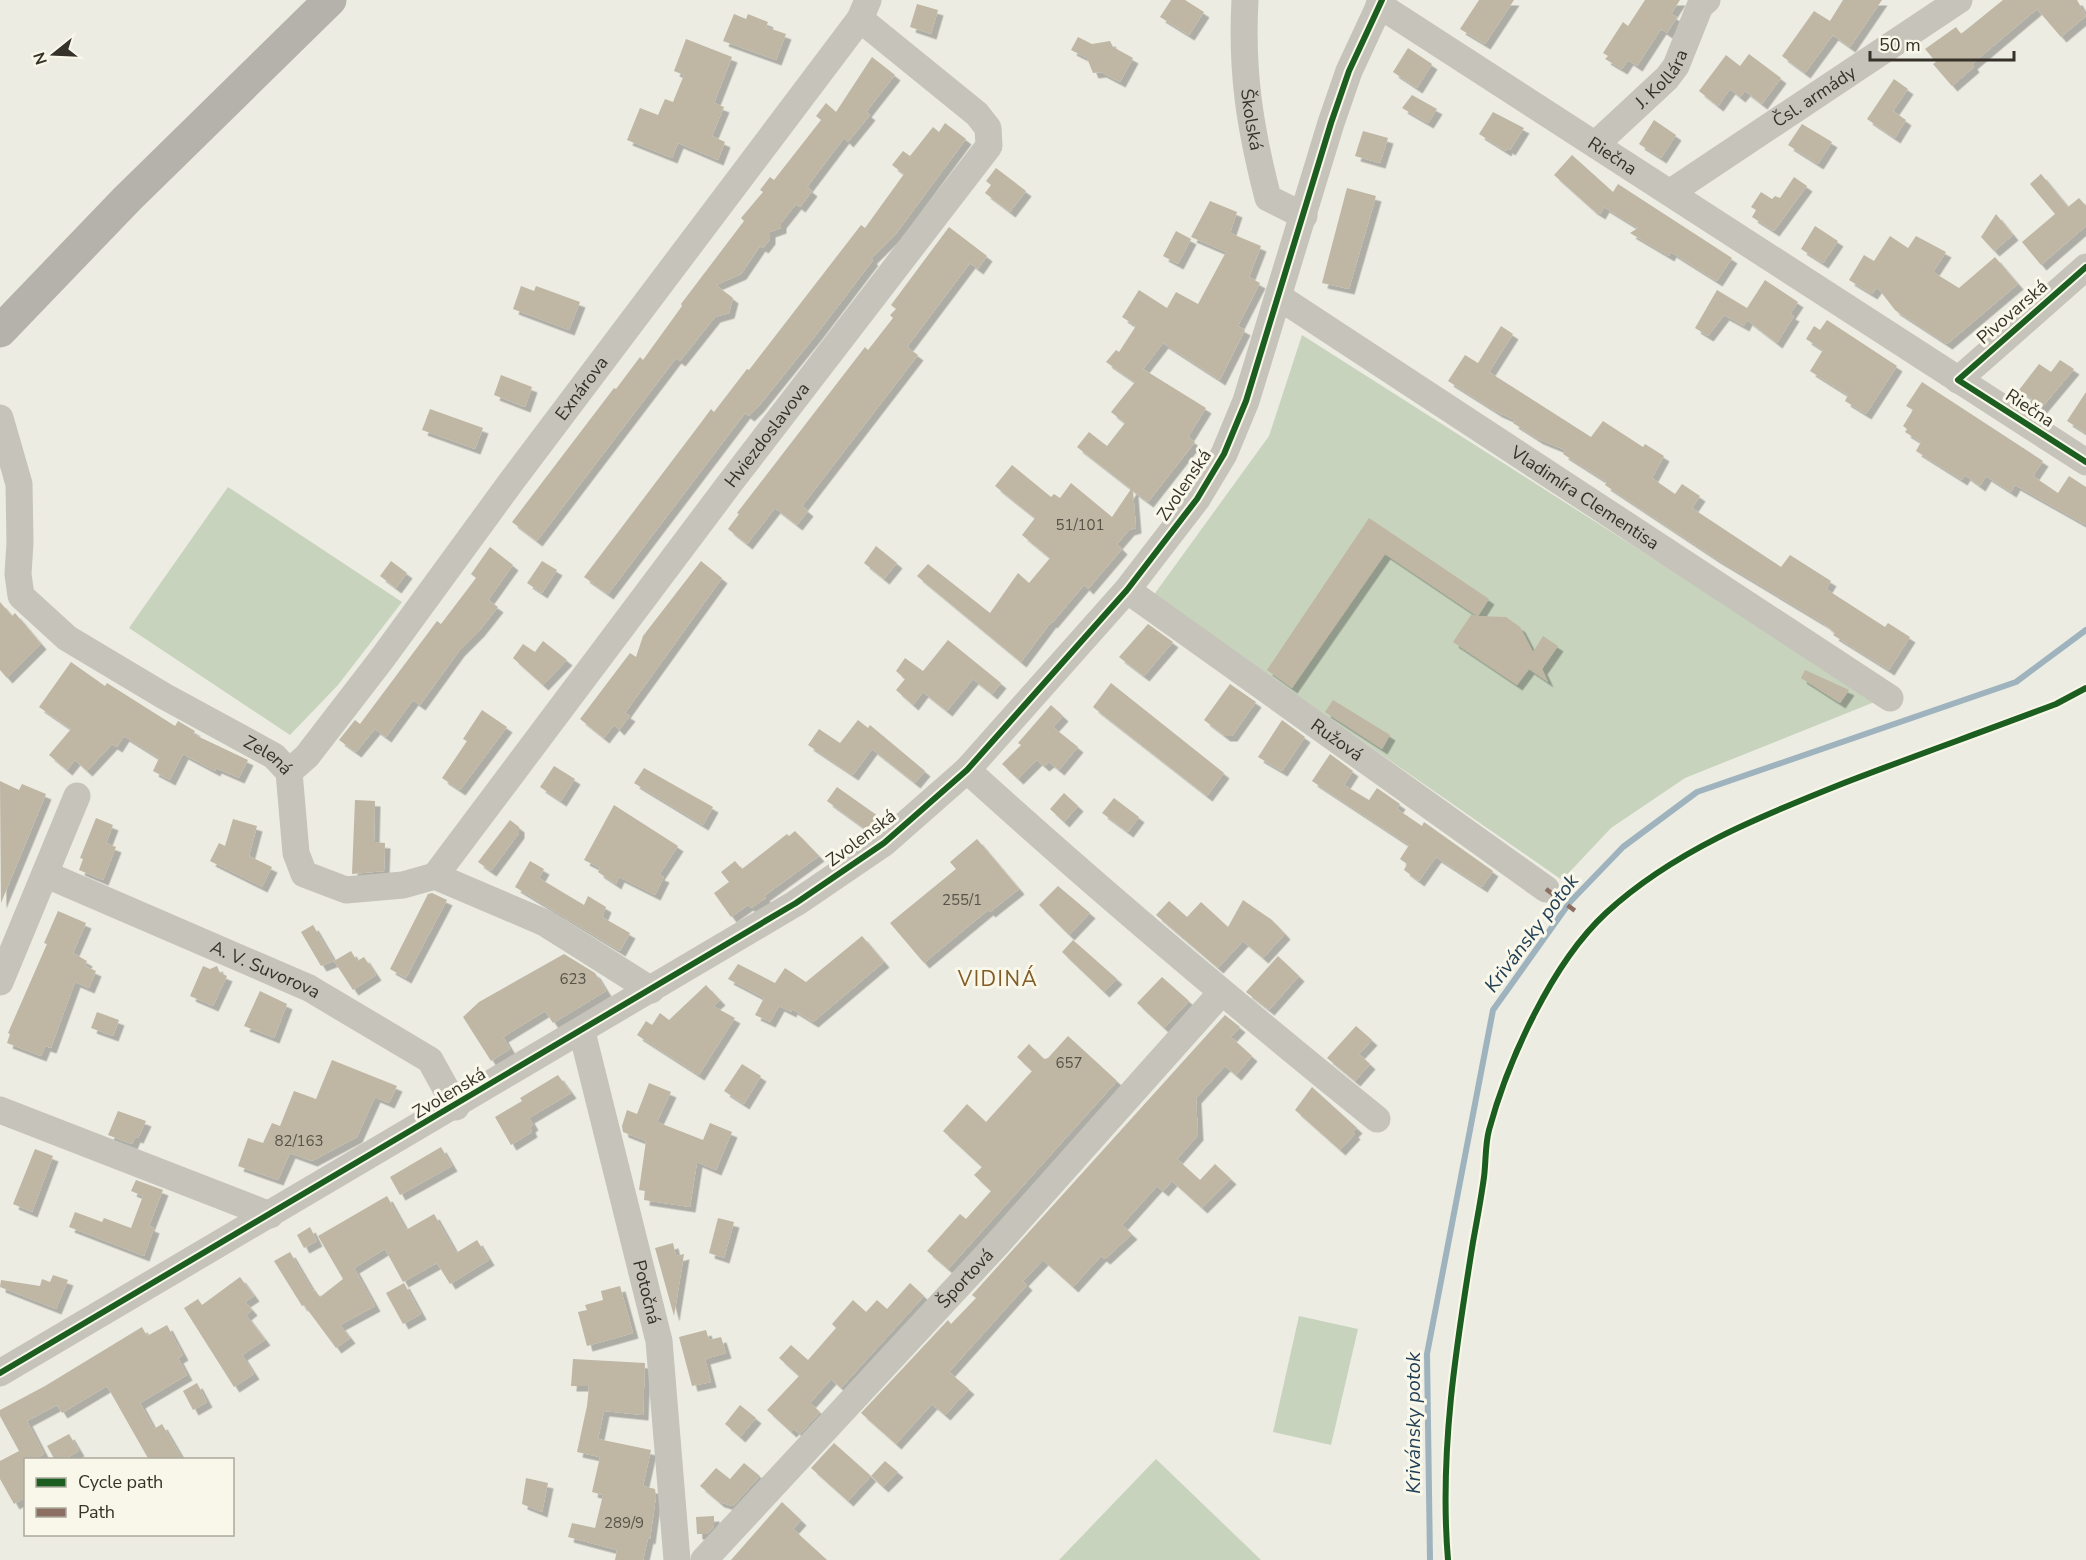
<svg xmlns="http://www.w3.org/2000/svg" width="2086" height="1560" font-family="'Nunito Sans',sans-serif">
	<defs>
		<filter id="shadow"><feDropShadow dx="5.5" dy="5.5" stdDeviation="0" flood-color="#0004"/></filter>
	</defs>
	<rect width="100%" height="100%" fill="#ecece2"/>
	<g fill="#c7d3bd">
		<polygon points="1302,335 1877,701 1685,778 1611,828 1562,880 1153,596 1269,436"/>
		<polygon points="228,487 402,602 338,685 290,735 129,628"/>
		<polygon points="1299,1316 1358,1329 1331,1445 1273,1432"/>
		<polygon points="1156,1459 1261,1560 1059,1560"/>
	</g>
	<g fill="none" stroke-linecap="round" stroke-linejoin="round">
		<polyline stroke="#9eb3bd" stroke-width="6" points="1430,1560 1427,1354 1493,1010 1570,902 1623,847 1697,792 2016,682 2086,630"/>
	</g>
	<g fill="#bfb6a4" filter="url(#shadow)">
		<polygon points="1171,0 1185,0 1204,12 1189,35 1160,17"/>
		<polygon points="1479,0 1514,0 1485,44 1460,29"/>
		<polygon points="1645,0 1680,0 1671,14 1677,17 1667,33 1661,29 1637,66 1628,60 1622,69 1605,59 1608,56 1603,53 1623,22 1628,26"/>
		<polygon points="1843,0 1882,0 1850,47 1833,35 1805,73 1782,56 1814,11 1830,21"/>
		<polygon points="2003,0 2077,0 2086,16 2061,37 2037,9 1972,64 1974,67 1952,86 1933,64 1936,62 1925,49 1956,27 1961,34"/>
		<polygon points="917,4 938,10 931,34 910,27"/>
		<polygon points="734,14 746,19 748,14 768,22 766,27 786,34 776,60 723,41"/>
		<polygon points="1078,37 1092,44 1110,41 1113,47 1133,58 1120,82 1101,72 1093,73 1087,58 1071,50"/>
		<polygon points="686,39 732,57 714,103 724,107 712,136 725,142 718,160 678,143 672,158 627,140 640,108 658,115 665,99 673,102 684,75 674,71"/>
		<polygon points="1408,48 1432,64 1417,88 1393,72"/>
		<polygon points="1749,54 1781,78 1762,104 1745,91 1740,97 1730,89 1718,106 1699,91 1726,55 1740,66"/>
		<polygon points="872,57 895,75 866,112 870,115 848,142 844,138 807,187 812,191 800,207 796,204 781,223 781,228 770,232 770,239 763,248 760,246 741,274 716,285 733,298 729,313 715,317 680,361 676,358 537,541 512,522 614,388 616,389 640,357 643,360 682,306 681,304 744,221 741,218 763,192 760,190 770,177 774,180 821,120 816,116 826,103 836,112"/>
		<polygon points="1894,79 1908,89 1893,111 1906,120 1895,138 1867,119"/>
		<polygon points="1412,95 1437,109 1428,123 1402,108"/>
		<polygon points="1493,112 1524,128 1510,150 1507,148 1506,151 1479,134"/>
		<polygon points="1654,120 1676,135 1661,158 1639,144"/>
		<polygon points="945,123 966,139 895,235 871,259 873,260 816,335 758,407 749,416 745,413 608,594 584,577 703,420 711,409 714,412 747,369 749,370 861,225 865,228 904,174 892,165 903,151 910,156 933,127 939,132"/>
		<polygon points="1802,124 1832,142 1818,164 1788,145"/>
		<polygon points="1363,131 1388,138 1380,163 1355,156"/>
		<polygon points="1572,155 1613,192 1618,184 1732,258 1717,281 1671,252 1669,256 1630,233 1638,228 1604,207 1600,214 1592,209 1554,175"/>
		<polygon points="996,168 1026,191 1010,212 985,193 991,185 986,181"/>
		<polygon points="2041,174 2068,207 2079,198 2086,206 2086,226 2041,265 2022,242 2055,214 2030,184"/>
		<polygon points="1794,177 1807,186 1774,231 1752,217 1756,210 1751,207 1761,192 1772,199 1775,196 1780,198"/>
		<polygon points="1347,188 1376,196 1349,289 1322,283"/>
		<polygon points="1210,201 1237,212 1230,233 1261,246 1249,277 1260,283 1238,326 1245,330 1220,380 1163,343 1143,369 1206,408 1188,437 1195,442 1148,502 1133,491 1136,528 1129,530 1117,544 1122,549 1088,589 1084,585 1052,623 1051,622 1021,662 917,576 928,564 990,613 1018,573 1029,583 1050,558 1022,535 1035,518 995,486 1012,465 1051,497 1054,494 1060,498 1071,483 1112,517 1131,489 1077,447 1089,432 1107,446 1125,423 1111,412 1135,382 1106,362 1116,350 1119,352 1136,326 1122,317 1139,290 1167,308 1176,292 1198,304 1226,252 1191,237"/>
		<polygon points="1996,214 2013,235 1994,251 1981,237"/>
		<polygon points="1815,226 1838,241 1823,263 1801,249"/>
		<polygon points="949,227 987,256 978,269 970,263 907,347 918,355 802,506 808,511 797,525 775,508 747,544 728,529 739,514 737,513 865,347 868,350 893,318 890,315 896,309 891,305"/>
		<polygon points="1176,231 1191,239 1178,264 1163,256"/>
		<polygon points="1890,236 1908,248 1916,236 1946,252 1933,272 1959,288 1995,257 2018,284 1947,344 1895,310 1877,287 1872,294 1849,280 1864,255 1874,261"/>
		<polygon points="1765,280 1798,302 1790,314 1794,316 1777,343 1747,320 1744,326 1724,315 1708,336 1695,328 1717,290 1747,308"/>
		<polygon points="521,286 534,291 536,286 580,302 569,330 513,309"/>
		<polygon points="1827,320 1897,366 1866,414 1845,401 1848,395 1810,371 1823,350 1806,339 1814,326 1820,330"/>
		<polygon points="1501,326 1513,334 1489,372 1591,437 1603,421 1643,447 1645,444 1664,456 1652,478 1675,494 1682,484 1700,496 1692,508 1781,567 1790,555 1831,581 1826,589 1885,627 1888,623 1910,637 1889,670 1833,635 1835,633 1823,623 1715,558 1605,485 1607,482 1563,454 1565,450 1538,439 1513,423 1515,420 1497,412 1448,381 1465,355 1478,363"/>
		<polygon points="2060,360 2074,369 2038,412 2027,405 2032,399 2019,390 2039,364 2051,372"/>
		<polygon points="501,375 532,387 525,407 494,395"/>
		<polygon points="1922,382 2043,461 2033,476 2058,493 2069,476 2086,487 2086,525 2015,485 2011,492 1986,476 1980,486 1965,475 1962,480 1916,451 1921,442 1905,432 1907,429 1903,426 1913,410 1906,406"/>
		<polygon points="2086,392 2086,433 2067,421"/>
		<polygon points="430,409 483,428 475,449 422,430"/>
		<polygon points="1369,518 1489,599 1478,616 1506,617 1520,627 1533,652 1543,636 1558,646 1542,669 1548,682 1529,669 1517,685 1453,642 1471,615 1477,616 1385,554 1292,688 1267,670"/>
		<polygon points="876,546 897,563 884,579 864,563"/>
		<polygon points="490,547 513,565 488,600 498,607 479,631 459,651 420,705 413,700 386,737 375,729 356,752 339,740 355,720 360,724 437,621 441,624 476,578 471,574"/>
		<polygon points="391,561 407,573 396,588 380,576"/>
		<polygon points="542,561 557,570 542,593 527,583"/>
		<polygon points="701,561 722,578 625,713 630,716 619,730 614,725 604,738 580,719 630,653 636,657 643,636"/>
		<polygon points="0,602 12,616 15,613 41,644 7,678 0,670"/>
		<polygon points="1148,624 1173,642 1144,676 1119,657"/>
		<polygon points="948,640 1001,683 992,694 973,679 947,711 923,692 913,705 896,690 905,679 896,671 905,658 923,671"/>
		<polygon points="543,641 567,660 543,685 513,658 523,644 535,652"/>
		<polygon points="71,662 105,686 107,683 175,726 178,721 195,731 193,734 248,760 239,778 216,768 215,771 183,754 170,780 153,771 159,758 124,736 117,747 112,744 87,771 75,760 67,770 49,755 71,729 39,707"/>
		<polygon points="1805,670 1849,690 1840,703 1801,678"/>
		<polygon points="1111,683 1224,773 1207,796 1093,707"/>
		<polygon points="1230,684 1256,702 1232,736 1225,736 1204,720"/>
		<polygon points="1333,700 1390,735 1382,749 1325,712"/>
		<polygon points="1051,705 1063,716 1053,727 1078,747 1059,770 1049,762 1044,766 1037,760 1018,779 1002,764 1021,745 1018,743"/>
		<polygon points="482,710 507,727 460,790 442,778 467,741 463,739"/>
		<polygon points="858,720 868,728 870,725 925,771 915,783 872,749 853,775 808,745 819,729 840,743"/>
		<polygon points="1282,720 1305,737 1282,771 1258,757"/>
		<polygon points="1330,754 1353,771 1344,785 1369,800 1377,788 1400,804 1397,809 1422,826 1424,822 1493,871 1482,887 1436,857 1419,881 1404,870 1407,864 1400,859 1409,845 1312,781"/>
		<polygon points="554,766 575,779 561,801 540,787"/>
		<polygon points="644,768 713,807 703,825 634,783"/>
		<polygon points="0,781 19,790 22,784 46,794 1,903"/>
		<polygon points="837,787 878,816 867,830 827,801"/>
		<polygon points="1064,793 1078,806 1064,822 1050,809"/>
		<polygon points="1114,798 1139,817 1128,832 1102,813"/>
		<polygon points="355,800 375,801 374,842 385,843 384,871 352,874"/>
		<polygon points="614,805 678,846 659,875 664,877 655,895 619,877 616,884 598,872 600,868 584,860"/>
		<polygon points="96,818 113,825 106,843 116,847 103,880 79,870 83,859 80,858"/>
		<polygon points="233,819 257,826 249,856 272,867 262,887 210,861 219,843 225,846"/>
		<polygon points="510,820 519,827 519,833 491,871 478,862"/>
		<polygon points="795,831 819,856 764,896 766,898 751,908 748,905 731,917 714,893 729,882 721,872 735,861 742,869 787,834 789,836"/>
		<polygon points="977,839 1019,889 990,912 988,910 924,963 890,923 956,869 950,862"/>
		<polygon points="530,861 544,869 539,878 584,905 588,896 606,907 602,917 630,933 620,951 515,887"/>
		<polygon points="1058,886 1090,913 1069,935 1039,905"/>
		<polygon points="432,893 447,900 406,978 390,969 428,894"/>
		<polygon points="1243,900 1272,920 1285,934 1263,958 1243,941 1218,968 1156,915 1169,901 1187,917 1201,902 1228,927"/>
		<polygon points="58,911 86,923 73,953 87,961 85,966 96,971 89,988 75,982 51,1048 45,1046 41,1056 7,1043 10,1034 8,1033 47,944 44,943"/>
		<polygon points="313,925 334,961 321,966 301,932"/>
		<polygon points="862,936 884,962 813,1022 792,1009 791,1012 779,1006 770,1022 755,1015 764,998 728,979 738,964 775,983 785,968 806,982"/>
		<polygon points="1073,940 1117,979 1104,992 1062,952"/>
		<polygon points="351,951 357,961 364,957 376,975 353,990 334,961"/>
		<polygon points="564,954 595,973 606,991 553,1023 545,1011 503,1037 510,1049 491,1061 463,1017 479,1002"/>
		<polygon points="1278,956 1299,976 1269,1010 1246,992"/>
		<polygon points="203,966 210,969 217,966 220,973 227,976 213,1006 190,996"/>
		<polygon points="1162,977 1189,1001 1164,1028 1137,1003"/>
		<polygon points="706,985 720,1000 713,1006 735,1018 699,1075 637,1035 646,1021 652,1025 660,1013 669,1020"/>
		<polygon points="260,991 287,1004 274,1038 244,1026"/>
		<polygon points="97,1012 119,1020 113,1036 91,1028"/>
		<polygon points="1225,1015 1240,1027 1231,1037 1252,1056 1236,1075 1225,1066 1196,1098 1198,1135 1177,1159 1200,1180 1215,1164 1231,1179 1202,1208 1172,1181 1163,1191 1157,1186 1122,1225 1132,1234 1105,1259 1101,1256 1073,1287 1043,1260 1023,1281 1027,1285 949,1372 969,1389 945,1415 932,1404 896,1444 861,1413 948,1320 951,1324 976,1298 972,1295"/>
		<polygon points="1356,1026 1372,1040 1359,1054 1370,1064 1355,1081 1327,1058"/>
		<polygon points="1068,1036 1117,1081 948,1269 927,1251 960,1214 966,1219 991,1191 974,1175 982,1167 943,1131 967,1104 986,1122 1032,1071 1017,1057 1029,1044 1044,1059 1048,1058"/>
		<polygon points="332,1060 397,1086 389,1103 375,1097 357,1137 312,1161 290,1153 278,1180 238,1166 248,1138 263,1143 272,1123 280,1126 294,1091 316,1099"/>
		<polygon points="742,1064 761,1076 744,1104 724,1091"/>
		<polygon points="558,1075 571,1093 529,1118 533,1125 530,1127 532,1132 511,1145 495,1117 522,1101 520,1098"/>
		<polygon points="649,1083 671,1092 657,1122 703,1140 710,1123 732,1132 716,1170 697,1162 690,1207 644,1200 645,1191 639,1190 646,1141 623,1132 622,1126 627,1110 637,1114"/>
		<polygon points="1312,1087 1357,1128 1353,1132 1355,1134 1340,1150 1295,1110"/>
		<polygon points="118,1111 146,1121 138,1138 135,1137 132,1144 108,1135"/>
		<polygon points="441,1147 452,1166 400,1195 390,1177"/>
		<polygon points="35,1149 53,1156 32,1212 13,1204"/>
		<polygon points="136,1180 163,1190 149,1226 154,1228 144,1256 69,1227 75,1212 102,1222 104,1218 131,1228 143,1196 131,1191"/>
		<polygon points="387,1196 406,1230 434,1214 456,1253 477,1240 489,1260 450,1284 437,1263 403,1282 385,1249 354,1268 375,1306 340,1325 350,1338 336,1348 304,1305 302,1306 274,1261 290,1252 313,1291 315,1290 320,1297 343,1279 318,1236"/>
		<polygon points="718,1218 734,1222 724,1258 709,1253"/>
		<polygon points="310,1227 317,1241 304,1248 297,1235"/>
		<polygon points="673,1243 676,1256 684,1254 674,1316 655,1248"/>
		<polygon points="53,1275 68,1280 56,1309 0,1287 1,1280 40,1286 42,1279 50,1282"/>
		<polygon points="240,1277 254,1296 245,1302 252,1310 246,1315 265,1340 242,1355 254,1374 234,1387 184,1308 198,1299 202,1305"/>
		<polygon points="404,1283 421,1314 403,1324 386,1293"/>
		<polygon points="910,1283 924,1296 841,1388 831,1379 810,1403 820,1412 800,1434 794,1429 791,1432 767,1410 799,1376 779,1358 791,1345 808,1360 836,1328 832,1324 853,1300 866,1312 877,1300 887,1309"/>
		<polygon points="620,1286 633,1333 587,1346 578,1312 587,1310 585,1305 603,1300 601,1291"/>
		<polygon points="167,1325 183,1355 178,1358 187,1375 140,1403 154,1429 162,1424 183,1460 149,1460 107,1386 62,1413 57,1405 27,1421 44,1454 33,1460 26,1460 26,1497 14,1504 0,1479 0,1461 19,1451 0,1416 0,1410 45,1386 142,1327 147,1336"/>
		<polygon points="706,1330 709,1340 721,1337 726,1353 705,1359 711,1382 692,1386 679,1337"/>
		<polygon points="573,1359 645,1363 643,1415 604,1411 598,1439 651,1450 643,1486 655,1489 656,1496 650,1539 648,1538 643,1560 615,1560 617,1550 568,1537 572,1523 595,1528 603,1495 592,1492 600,1457 577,1452 587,1406 589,1386 571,1386"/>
		<polygon points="197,1383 207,1402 193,1410 183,1391"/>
		<polygon points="740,1405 756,1418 740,1437 725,1424"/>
		<polygon points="69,1434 79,1451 63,1460 55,1460 47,1446"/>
		<polygon points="834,1443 871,1476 848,1501 811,1468"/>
		<polygon points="885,1461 898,1472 883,1487 871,1476"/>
		<polygon points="744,1463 760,1476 733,1506 719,1502 700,1486 716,1468 730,1479"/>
		<polygon points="526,1478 548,1483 542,1512 522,1504"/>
		<polygon points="782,1502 801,1520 793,1529 827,1560 731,1560"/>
		<polygon points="714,1516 714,1526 707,1534 697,1534 696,1517"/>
	</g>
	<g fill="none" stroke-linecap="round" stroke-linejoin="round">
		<g stroke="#c5c3ba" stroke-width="27">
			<path id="s1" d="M1245,0C1241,72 1250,128 1268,198L1304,216"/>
			<path id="s2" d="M1379,5L2086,462"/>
			<path id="s3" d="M1596,144L1667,78L1676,66L1700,6L1707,0"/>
			<path id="s4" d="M1671,192L1959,0"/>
			<path id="s5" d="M1279,297L1890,698"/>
			<polyline points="1958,380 2086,267"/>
			<path id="s6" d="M0,418L19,484L20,543L18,574L21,596L67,638L164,696L274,756L289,772L296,853L304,874L346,890L403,885L435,876L545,923L651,990"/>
			<path id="s7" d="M1127,590L1546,889"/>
			<path d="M967,770C1100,891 1237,1006 1377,1119"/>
			<path id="s8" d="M289,772L307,756L381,660L511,482L860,19L868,0"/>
			<path id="s9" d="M45,874L309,988L430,1060L456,1107"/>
			<path id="s10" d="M435,876L730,483L989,146L988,128L977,114L860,19"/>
			<polyline points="0,982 77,796"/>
			<path id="s11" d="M582,1032L659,1341L677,1560"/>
			<polyline points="0,1110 270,1215"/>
			<polyline points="0,1373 796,903 884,843 967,770 1127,590 1197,499 1224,454 1246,401 1331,123 1349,71 1382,0"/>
			<path id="s12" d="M704,1560L999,1242L1221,993"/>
		</g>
		<polyline stroke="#b4b2aa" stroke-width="33" points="0,331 127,199 330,0"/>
		<polyline stroke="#8d6e63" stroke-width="4.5" stroke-dasharray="9 4.5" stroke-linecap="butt" points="1546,889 1578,913"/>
		<g stroke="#f9f7e9" stroke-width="10">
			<g id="cycleway">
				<polyline points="2086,267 1958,380 2086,462"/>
				<polyline points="0,1373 796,903 884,843 967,770 1127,590 1197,499 1224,454 1246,401 1331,123 1349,71 1382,0"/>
				<path d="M1448,1560C1439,1453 1456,1347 1473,1242C1477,1220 1481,1199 1484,1177C1486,1162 1485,1145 1489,1130C1508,1060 1552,963 1606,913C1673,851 1761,816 1844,783C1914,756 1985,731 2056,704L2086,688"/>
			</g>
		</g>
		<use href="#cycleway" stroke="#1b5e20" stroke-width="6"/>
	</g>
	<g text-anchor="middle" stroke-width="6" stroke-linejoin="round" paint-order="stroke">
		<g font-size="15" fill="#585348">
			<text x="1080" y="530">51/101</text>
			<text x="962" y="905">255/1</text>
			<text x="573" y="984">623</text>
			<text x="1069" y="1068">657</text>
			<text x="299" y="1146">82/163</text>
			<text x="624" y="1528">289/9</text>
		</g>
		<g font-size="18" fill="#363229" stroke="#f9f7e9">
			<text dy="6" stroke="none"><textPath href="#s3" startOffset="93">J. Kollára</textPath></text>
			<text dy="6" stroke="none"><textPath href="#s4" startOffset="172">Čsl. armády</textPath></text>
			<text dy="6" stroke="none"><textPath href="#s1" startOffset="120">Školská</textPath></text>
			<text dy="6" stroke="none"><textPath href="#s2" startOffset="278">Riečna</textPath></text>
			<text transform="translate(2012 312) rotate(-41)" y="6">Pivovarská</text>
			<text dy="6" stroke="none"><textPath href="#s8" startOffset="483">Exnárova</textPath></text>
			<text transform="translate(2030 408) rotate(33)" y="6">Riečna</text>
			<text dy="6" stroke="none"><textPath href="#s10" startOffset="552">Hviezdoslavova</textPath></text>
			<text transform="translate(1184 485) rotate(-56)" y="6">Zvolenská</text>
			<text dy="6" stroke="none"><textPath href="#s5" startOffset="366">Vladimíra Clementisa</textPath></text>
			<text dy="6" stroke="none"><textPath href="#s7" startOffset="258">Ružová</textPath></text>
			<text dy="6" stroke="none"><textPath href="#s6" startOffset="476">Zelená</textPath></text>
			<text transform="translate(861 838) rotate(-37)" y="6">Zvolenská</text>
			<text dy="6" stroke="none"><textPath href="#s9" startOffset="240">A. V. Suvorova</textPath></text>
			<text transform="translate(449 1093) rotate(-31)" y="6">Zvolenská</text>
			<text dy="6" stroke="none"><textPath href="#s12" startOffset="384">Športová</textPath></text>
			<text dy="6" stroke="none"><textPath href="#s11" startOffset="268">Potočná</textPath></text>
		</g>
		<g font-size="20" font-style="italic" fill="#203f55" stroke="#f9f7e9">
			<text transform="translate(1531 933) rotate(-53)" y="7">Krivánsky potok</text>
			<text transform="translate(1413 1423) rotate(-90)" y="7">Krivánsky potok</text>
		</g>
		<g font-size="21" letter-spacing="1.5" fill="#815c26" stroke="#f9f7e9">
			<text x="998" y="986">VIDINÁ</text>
		</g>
	</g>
	<rect x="24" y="1458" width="210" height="78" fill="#f9f7e9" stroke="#aba89c" stroke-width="1.5"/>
	<rect x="36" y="1478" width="30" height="9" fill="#1b5e20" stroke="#aba89c" stroke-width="1.5"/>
	<text x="78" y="1488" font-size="18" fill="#363229">Cycle path</text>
	<rect x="36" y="1508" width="30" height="9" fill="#8d6e63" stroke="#aba89c" stroke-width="1.5"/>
	<text x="78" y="1518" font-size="18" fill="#363229">Path</text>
	<g transform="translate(54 54) rotate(252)" stroke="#f9f7e9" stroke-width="4.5" paint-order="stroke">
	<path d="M0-4.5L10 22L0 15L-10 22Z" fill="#363229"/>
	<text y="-9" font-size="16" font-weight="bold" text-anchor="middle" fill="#363229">N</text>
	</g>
	<path d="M1870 51v9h144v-9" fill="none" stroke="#363229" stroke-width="3"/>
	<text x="1879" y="51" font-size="18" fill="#363229" stroke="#f9f7e9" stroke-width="4.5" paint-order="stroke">50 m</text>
</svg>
